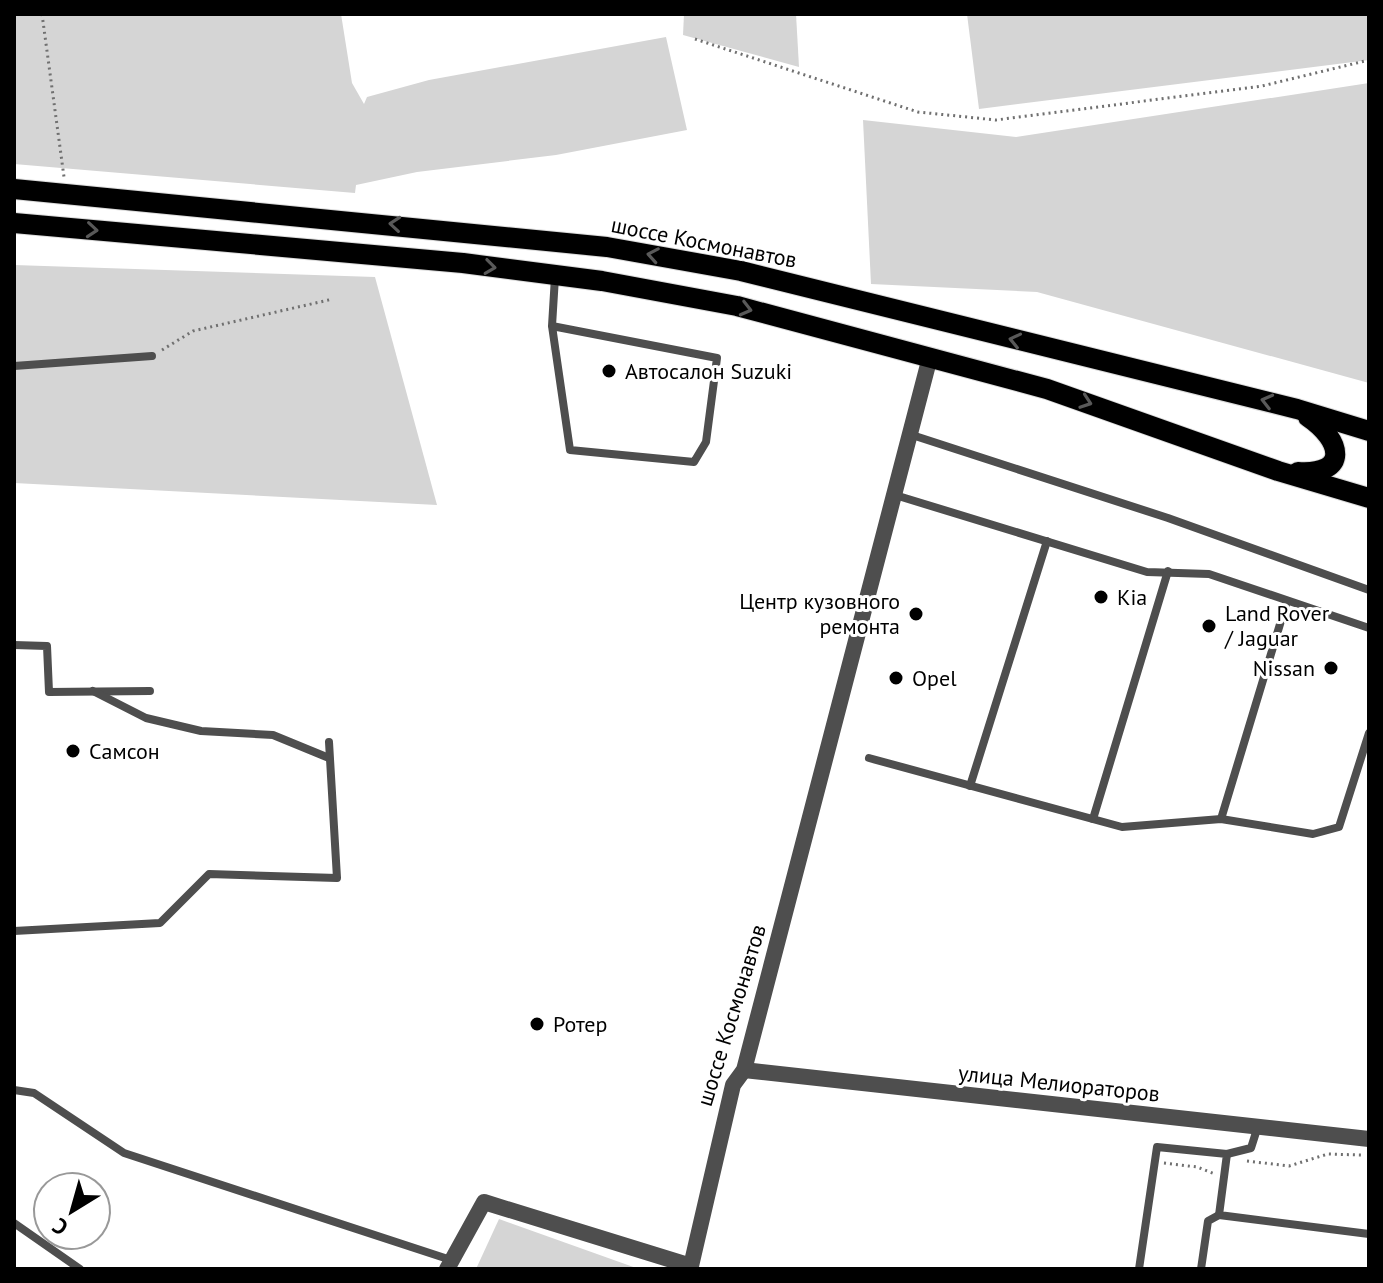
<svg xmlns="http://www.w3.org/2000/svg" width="1383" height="1283" font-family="'PT Sans',sans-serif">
	<rect width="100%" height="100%" fill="#fff"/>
	<g fill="#d5d5d5">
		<polygon points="14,14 341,14 352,83 364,104 367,97 429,80 666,37 687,130 556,155 417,172 356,185 355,193 14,164"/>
		<polygon points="684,14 796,14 799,67 683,35"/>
		<polygon points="967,14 1369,14 1369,60 979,109"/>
		<polygon points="1369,83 1369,383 1037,292 871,284 863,120 1016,137"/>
		<polygon points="14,265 375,277 437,505 14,483"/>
		<polygon points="499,1219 639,1269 476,1269"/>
	</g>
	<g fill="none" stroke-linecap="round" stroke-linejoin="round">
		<g stroke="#dbdbdb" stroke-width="22">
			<g id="primary">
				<polyline points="14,189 607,247 741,271 1297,409 1369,431"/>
				<polyline points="14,223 463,263 602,281 737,306 1047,389 1278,471 1369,498"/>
				<path d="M1298,472C1350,475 1342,440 1308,417"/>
			</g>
		</g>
		<g stroke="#707070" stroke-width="3" stroke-dasharray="2 4" stroke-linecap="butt">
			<polyline points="42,14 64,177"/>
			<polyline points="695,39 918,112 996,120 1262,86 1369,60"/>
			<polyline points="162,350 193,331 333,299"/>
			<polyline points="1247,1161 1289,1166 1328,1154 1361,1155"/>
			<polyline points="1164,1163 1197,1167 1215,1174"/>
		</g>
		<g stroke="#4e4e4e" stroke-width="8">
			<polyline points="552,326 717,358 706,442 694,462 570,450 552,326 555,277"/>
			<polyline points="14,366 152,356"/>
			<polyline points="912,435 1168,518 1369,590"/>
			<polyline points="895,495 1147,572 1209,574 1369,628"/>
			<polyline points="14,645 47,646 49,692 150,691"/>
			<polyline points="93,691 146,718 201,731 273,735 329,758"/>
			<polyline points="869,758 1122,827 1221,819 1313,834 1339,827 1369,733"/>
			<polyline points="970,786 1047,541"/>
			<polyline points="1093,819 1168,571"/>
			<polyline points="1221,819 1287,601"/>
			<polyline points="14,931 160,923 209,874 337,878 329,742"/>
			<polyline points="14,1090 34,1093 124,1153 451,1260"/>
			<polyline points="1227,1154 1251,1148 1258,1126"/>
			<polyline points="14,1223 80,1269"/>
			<polyline points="1139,1269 1157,1147 1227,1154 1219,1215 1369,1234"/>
			<polyline points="1201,1269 1208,1221 1219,1215"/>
		</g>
		<g stroke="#4e4e4e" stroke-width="16">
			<polyline points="744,1070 1369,1139"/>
			<polyline points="447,1269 484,1202 691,1266 733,1085 744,1070 930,357"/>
		</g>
		<use href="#primary" stroke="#000" stroke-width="20"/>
	</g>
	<defs><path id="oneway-chevron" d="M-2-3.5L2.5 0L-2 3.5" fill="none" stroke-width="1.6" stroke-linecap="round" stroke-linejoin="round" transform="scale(2)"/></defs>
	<g stroke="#595959">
		<use href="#oneway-chevron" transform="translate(395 224) rotate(-175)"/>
		<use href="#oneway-chevron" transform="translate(92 230) rotate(5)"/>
		<use href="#oneway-chevron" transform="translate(653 255) rotate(-170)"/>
		<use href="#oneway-chevron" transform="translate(490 267) rotate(7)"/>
		<use href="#oneway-chevron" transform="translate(746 309) rotate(14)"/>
		<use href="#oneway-chevron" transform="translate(1015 340) rotate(-167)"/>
		<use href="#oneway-chevron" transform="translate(1267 401) rotate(-166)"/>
		<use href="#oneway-chevron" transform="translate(1086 402) rotate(19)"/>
	</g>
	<g fill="#000" stroke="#fff" stroke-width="3">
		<circle cx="609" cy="371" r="8"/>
		<circle cx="1101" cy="597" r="8"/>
		<circle cx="916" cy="614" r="8"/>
		<circle cx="1209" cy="626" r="8"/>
		<circle cx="1331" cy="668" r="8"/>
		<circle cx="896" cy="678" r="8"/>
		<circle cx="73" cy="751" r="8"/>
		<circle cx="537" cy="1024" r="8"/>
	</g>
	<g text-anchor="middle" stroke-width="6" stroke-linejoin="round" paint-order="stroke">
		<g font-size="22" fill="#000" stroke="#fff">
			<text transform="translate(704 242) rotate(11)" y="8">шоссе Космонавтов</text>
			<text transform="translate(731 1015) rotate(-73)" y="8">шоссе Космонавтов</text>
			<text transform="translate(1059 1083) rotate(6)" y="8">улица Мелиораторов</text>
		</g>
		<g font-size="22" fill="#000" stroke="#fff" text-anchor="start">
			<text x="625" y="379">Автосалон Suzuki</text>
			<text x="1117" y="605">Kia</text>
			<text x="900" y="609" text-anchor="end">Центр кузовного<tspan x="900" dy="25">ремонта</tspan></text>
			<text x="1225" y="621">Land Rover<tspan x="1225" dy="25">/ Jaguar</tspan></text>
			<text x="1315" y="676" text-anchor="end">Nissan</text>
			<text x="912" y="686">Opel</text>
			<text x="89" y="759">Самсон</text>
			<text x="553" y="1032">Ротер</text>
		</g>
	</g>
	<rect width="1383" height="1283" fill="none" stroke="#000000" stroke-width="32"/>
	<g transform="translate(72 1211) rotate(217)"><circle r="38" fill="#ffffff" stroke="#999999" stroke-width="2"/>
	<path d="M0-6L14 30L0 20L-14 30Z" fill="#000000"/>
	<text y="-12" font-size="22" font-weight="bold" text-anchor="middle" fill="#000000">С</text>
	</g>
</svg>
